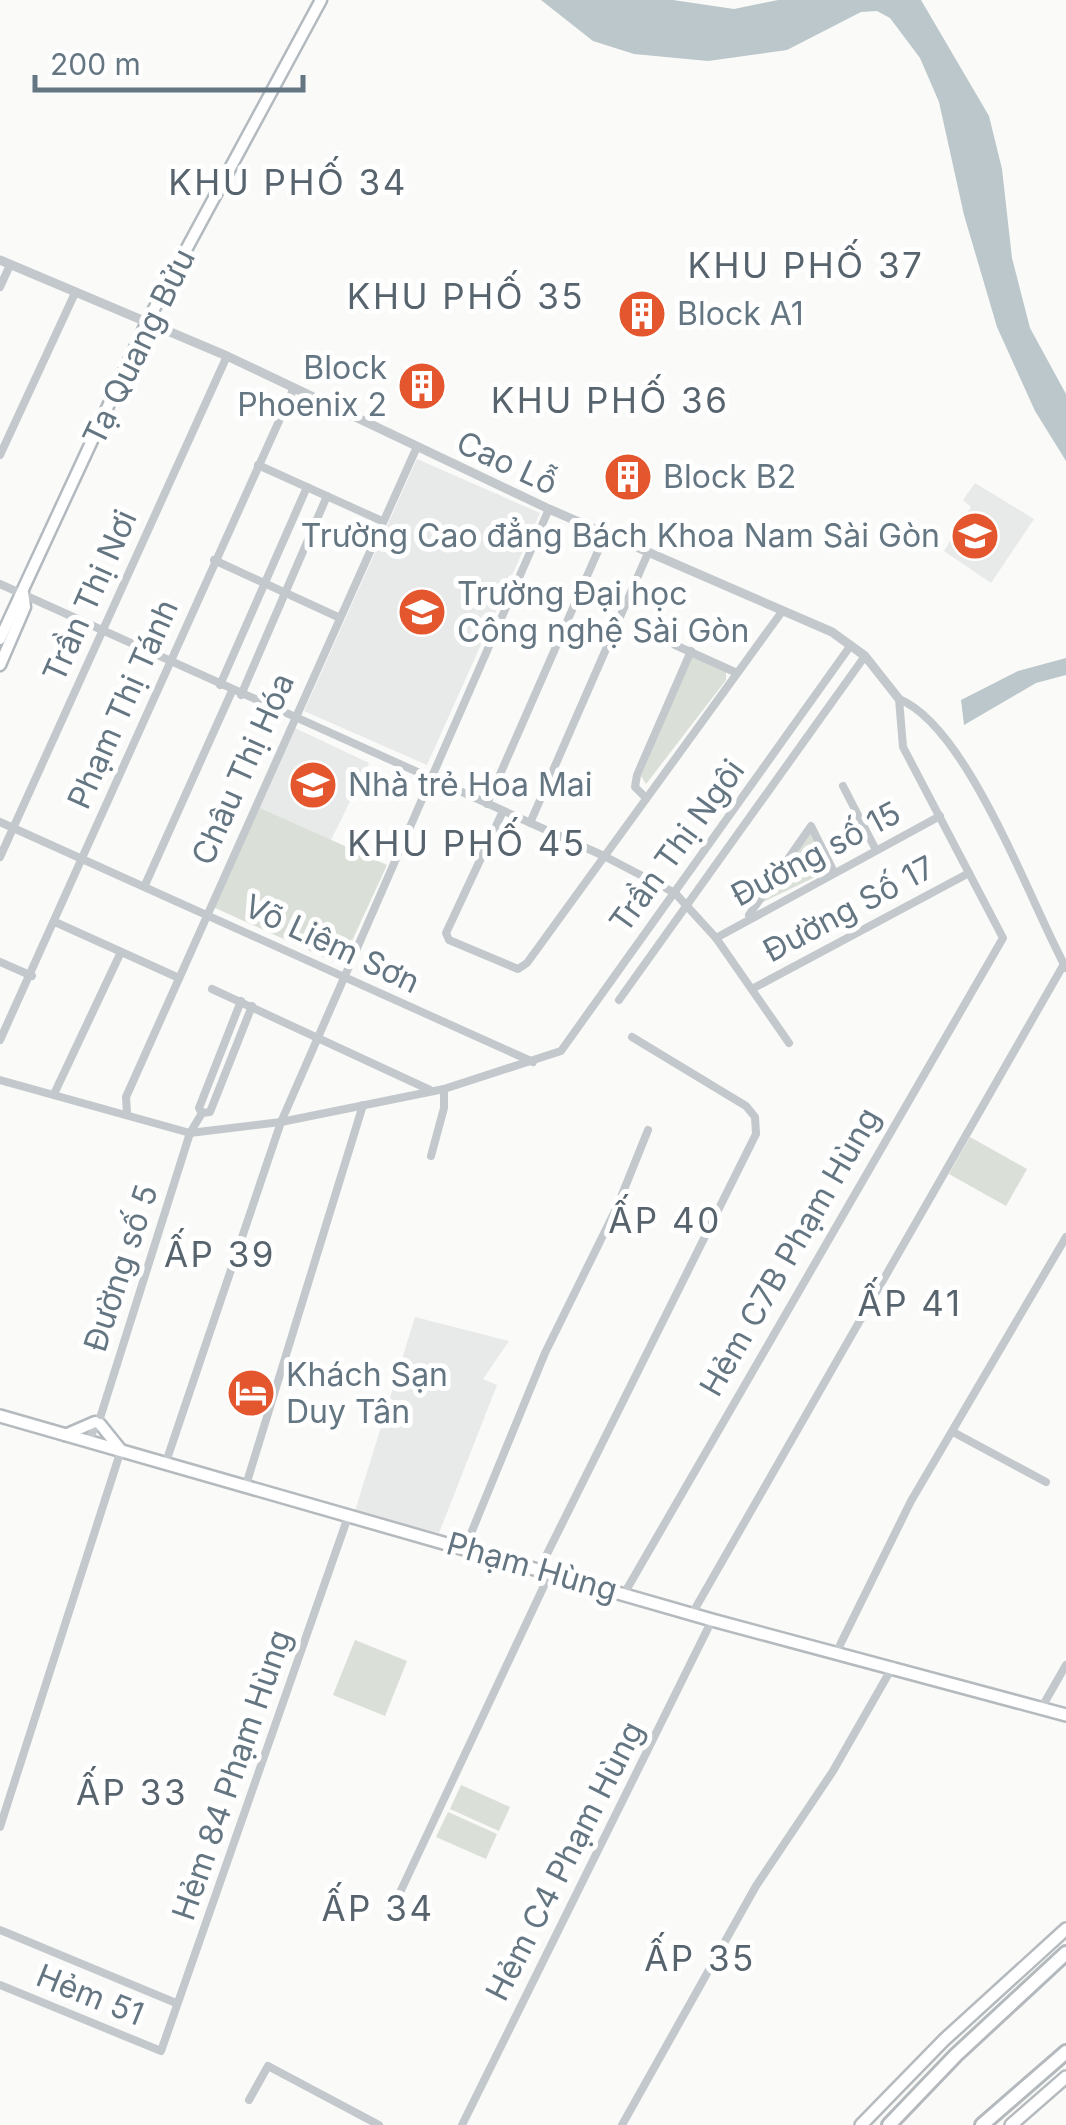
<svg xmlns="http://www.w3.org/2000/svg" width="1066" height="2125" font-family="Inter,sans-serif">
	<rect width="100%" height="100%" fill="#fafaf8"/>
	<g fill="#e8e9e9">
		<polygon points="417,459 540,513 427,765 304,711"/>
		<polygon points="975,483 1034,519 991,583 944,551 971,507 963,500"/>
		<polygon points="295,728 369,763 331,840 258,807"/>
		<polygon points="415,1317 509,1341 483,1379 497,1385 439,1533 355,1511"/>
	</g>
	<g fill="#dadfd7">
		<polygon points="692,656 726,670 726,680 646,784 641,776"/>
		<polygon points="258,807 387,865 341,965 213,907"/>
		<polygon points="811,829 830,870 757,905"/>
		<polygon points="970,1137 1027,1169 1006,1206 949,1174"/>
		<polygon points="355,1640 407,1661 385,1716 333,1695"/>
		<polygon points="461,1785 510,1807 499,1831 450,1809"/>
		<polygon points="448,1812 497,1834 486,1859 436,1837"/>
	</g>
	<g fill="#bbc7cb">
		<polygon points="541,0 673,0 734,9 778,0 921,0 989,116 1002,169 1012,258 1030,328 1066,394 1066,461 1035,411 997,327 964,215 939,102 920,58 890,18 877,11 861,12 787,50 708,61 634,54 593,41"/>
		<polygon points="1066,658 1066,675 1036,683 964,725 961,700 1018,671"/>
	</g>
	<g fill="none" stroke-linecap="round" stroke-linejoin="round">
		<g stroke="#b3babf" stroke-width="15">
			<g id="secondary">
				<polyline points="0,639 147,322 321,0"/>
				<polyline points="0,665 25,607 23,593"/>
				<polyline points="100,1424 121,1450"/>
				<polyline points="65,1435 95,1422"/>
			</g>
		</g>
		<g stroke="#b5babe" stroke-width="16">
			<g id="primary">
				<polyline points="0,1416 712,1620 1066,1715"/>
				<polyline points="861,2125 944,2040 1066,1929"/>
				<polyline points="1011,2125 1066,2077"/>
			</g>
		</g>
		<g stroke="#b4b9bd" stroke-width="18">
			<g id="trunk">
				<polyline points="889,2125 956,2055 1066,1953"/>
				<polyline points="982,2125 1066,2052"/>
			</g>
		</g>
		<g stroke="#c3c8cc" stroke-width="8">
			<polyline points="0,287 10,265"/>
			<polyline points="0,455 75,293"/>
			<polyline points="258,465 382,521"/>
			<polyline points="214,560 338,617"/>
			<polyline points="0,584 604,856 675,893 716,938 789,1043"/>
			<polyline points="675,645 737,673"/>
			<polyline points="220,685 307,487"/>
			<polyline points="241,695 327,496"/>
			<polyline points="843,786 876,850"/>
			<polyline points="646,798 635,787 637,775 691,651"/>
			<polyline points="487,804 605,535"/>
			<polyline points="503,811 446,933 449,940 518,969 527,963 781,613"/>
			<polyline points="0,822 533,1062"/>
			<polyline points="530,823 648,553"/>
			<polyline points="0,857 227,356"/>
			<polyline points="145,885 232,691"/>
			<polyline points="749,915 811,826 834,872"/>
			<polyline points="55,922 179,978"/>
			<polyline points="716,938 940,816"/>
			<polyline points="0,962 32,976"/>
			<polyline points="212,989 430,1090"/>
			<polyline points="752,989 969,873"/>
			<polyline points="619,1000 865,656"/>
			<polyline points="0,1040 293,390"/>
			<polyline points="0,1080 190,1133 281,1122 444,1089 561,1051 851,645"/>
			<polyline points="54,1094 121,952"/>
			<polyline points="127,1113 126,1097 416,449"/>
			<polyline points="202,1113 199,1108 241,1001"/>
			<polyline points="431,1156 444,1108 444,1089"/>
			<polyline points="953,1432 1046,1482"/>
			<polyline points="88,1441 100,1418 190,1133 202,1113 210,1112 252,1006"/>
			<polyline points="166,1462 281,1122 549,509"/>
			<polyline points="246,1485 363,1105"/>
			<polyline points="465,1548 545,1353 617,1207 648,1130"/>
			<polyline points="539,1570 756,1134 755,1117 746,1106 632,1037"/>
			<path d="M624,1594L1003,938L903,747L899,699C968,727 1029,900 1066,968"/>
			<polyline points="692,1614 1064,964"/>
			<polyline points="837,1651 911,1501 1066,1237"/>
			<polyline points="1042,1707 1066,1665"/>
			<polyline points="0,1827 121,1450"/>
			<polyline points="388,1918 550,1573"/>
			<polyline points="0,1930 176,2003"/>
			<polyline points="0,1985 161,2051 349,1514"/>
			<polyline points="249,2100 268,2066 379,2125"/>
			<polyline points="462,2125 712,1620"/>
			<polyline points="622,2125 756,1886 833,1771 893,1666"/>
		</g>
		<polyline stroke="#c3c8cc" stroke-width="9" points="0,260 227,356 549,509 832,632 865,656 899,699"/>
		<use href="#secondary" stroke="#fff" stroke-width="10"/>
		<use href="#primary" stroke="#fff" stroke-width="11"/>
		<use href="#trunk" stroke="#fff" stroke-width="12"/>
	</g>
	<defs>
		<g id="building-disc" transform="scale(2.5)"><circle r="9.5" fill="#e4572e" stroke="#fff"/><path d="M-4-6H4V6H1V3H-1V6H-4ZM-2.5-4.3h1.7v1.8h-1.7ZM.8-4.3h1.7v1.8H.8ZM-2.5-1h1.7V.8h-1.7ZM.8-1h1.7V.8H.8Z" fill="#fff"/></g>
		<g id="university-disc" transform="scale(2.5)"><circle r="9.5" fill="#e4572e" stroke="#fff"/><path d="M0-5L7-2L0 1L-7-2ZM-4 1L0 2.5L4 1V4Q0 6-4 4Z" fill="#fff"/></g>
		<g id="school-disc" transform="scale(2.5)"><circle r="9.5" fill="#e4572e" stroke="#fff"/><path d="M0-5L7-2L0 1L-7-2ZM-4 1L0 2.5L4 1V4Q0 6-4 4Z" fill="#fff"/></g>
		<g id="hotel-disc" transform="scale(2.5)"><circle r="9.5" fill="#e4572e" stroke="#fff"/><path d="M-6-4.5h1.5V1H6V5H4.5V3h-9V5H-6ZM-4 0a1.8 1.8 0 1 1 3.6 0ZM.5 0V-2.5h3Q6-2.5 6 0Z" fill="#fff"/></g>
	</defs>
	<g fill-rule="evenodd">
		<use href="#building-disc" x="642" y="314"/>
		<use href="#building-disc" x="422" y="386"/>
		<use href="#building-disc" x="628" y="477"/>
		<use href="#university-disc" x="975" y="536"/>
		<use href="#university-disc" x="422" y="612"/>
		<use href="#school-disc" x="313" y="785"/>
		<use href="#hotel-disc" x="251" y="1393"/>
	</g>
	<g text-anchor="middle" stroke-width="10" stroke-linejoin="round" paint-order="stroke">
		<g font-size="32" fill="#657683" stroke="#fff" text-anchor="start">
			<text x="677" y="325">Block A1</text>
			<text x="387" y="379" text-anchor="end">Block<tspan x="387" dy="37">Phoenix 2</tspan></text>
			<text x="663" y="488">Block B2</text>
			<text x="940" y="547" text-anchor="end">Trường Cao đẳng Bách Khoa Nam Sài Gòn</text>
			<text x="457" y="605">Trường Đại học<tspan x="457" dy="37">Công nghệ Sài Gòn</tspan></text>
			<text x="348" y="796">Nhà trẻ Hoa Mai</text>
			<text x="286" y="1386">Khách Sạn<tspan x="286" dy="37">Duy Tân</tspan></text>
		</g>
		<g font-size="32" fill="#657683" stroke="#fff">
			<text transform="translate(139 347) rotate(-64)" y="11">Tạ Quang Bửu</text>
			<text transform="translate(507 463) rotate(25)" y="11">Cao Lỗ</text>
			<text transform="translate(90 596) rotate(-66)" y="11">Trần Thị Nơi</text>
			<text transform="translate(123 704) rotate(-66)" y="11">Phạm Thị Tánh</text>
			<text transform="translate(243 769) rotate(-66)" y="11">Châu Thị Hóa</text>
			<text transform="translate(677 846) rotate(-54)" y="11">Trần Thị Ngôi</text>
			<text transform="translate(816 854) rotate(-28)" y="11">Đường số 15</text>
			<text transform="translate(849 909) rotate(-28)" y="11">Đường Số 17</text>
			<text transform="translate(332 944) rotate(25)" y="11">Võ Liêm Sơn</text>
			<text transform="translate(790 1252) rotate(-60)" y="11">Hẻm C7B Phạm Hùng</text>
			<text transform="translate(121 1268) rotate(-72)" y="11">Đường số 5</text>
			<text transform="translate(532 1567) rotate(16)" y="11">Phạm Hùng</text>
			<text transform="translate(232 1775) rotate(-71)" y="11">Hẻm 84 Phạm Hùng</text>
			<text transform="translate(565 1861) rotate(-63)" y="11">Hẻm C4 Phạm Hùng</text>
			<text transform="translate(90 1995) rotate(22)" y="11">Hẻm 51</text>
		</g>
		<g font-size="35" letter-spacing="2.5" fill="#57646e" stroke="#fff">
			<text x="288" y="195">KHU PHỐ 34</text>
			<text x="806" y="278">KHU PHỐ 37</text>
			<text x="466" y="309">KHU PHỐ 35</text>
			<text x="610" y="413">KHU PHỐ 36</text>
			<text x="467" y="856">KHU PHỐ 45</text>
			<text x="665" y="1233">ẤP 40</text>
			<text x="220" y="1267">ẤP 39</text>
			<text x="910" y="1316">ẤP 41</text>
			<text x="132" y="1805">ẤP 33</text>
			<text x="378" y="1921">ẤP 34</text>
			<text x="700" y="1971">ẤP 35</text>
		</g>
	</g>
	<path d="M35 75v15h268v-15" fill="none" stroke="#657683" stroke-width="5"/>
	<text x="50" y="75" font-size="30" fill="#657683" stroke="#ffffff" stroke-width="8" paint-order="stroke">200 m</text>
</svg>
